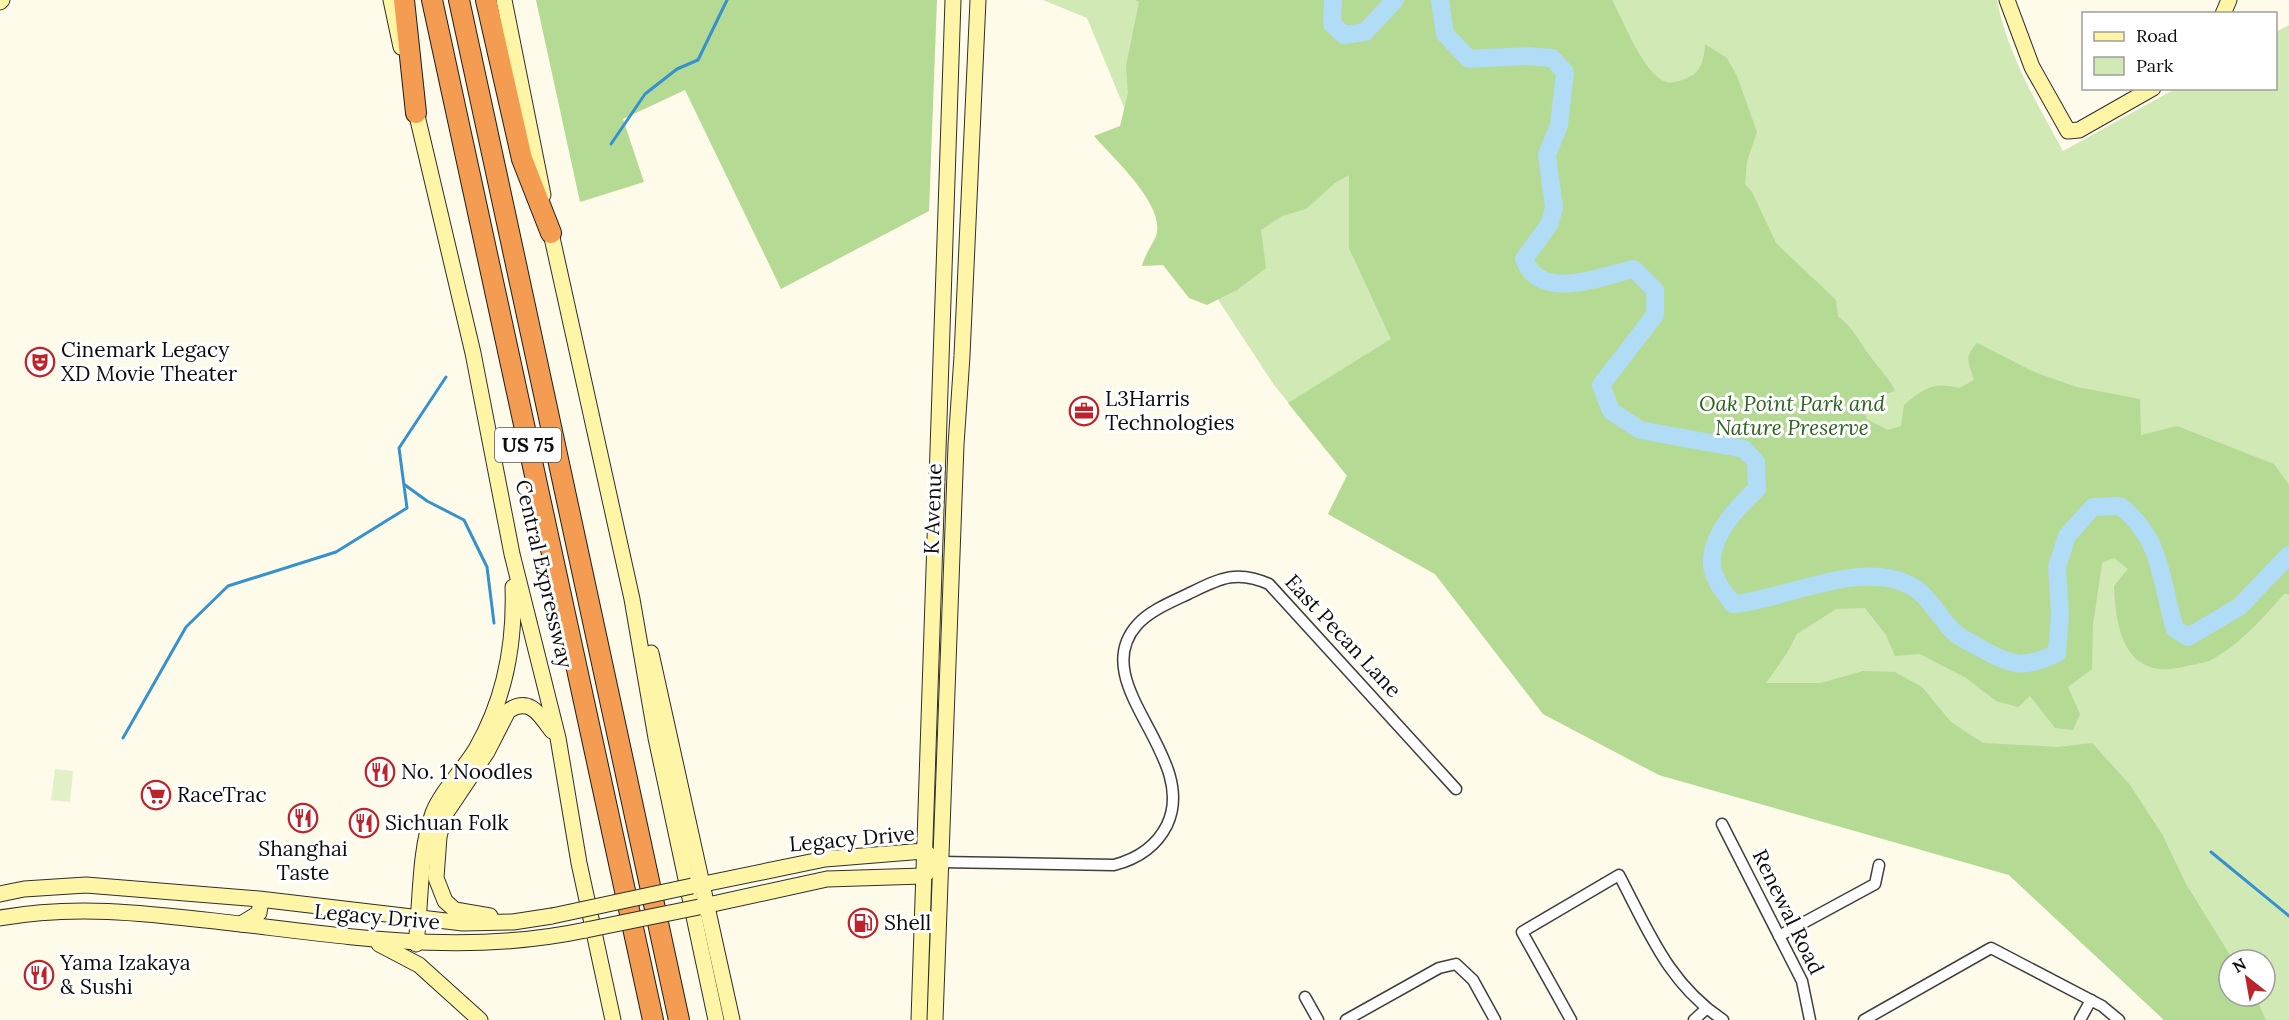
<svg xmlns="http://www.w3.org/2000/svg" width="2289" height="1020" font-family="Lora,serif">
	<rect width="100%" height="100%" fill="#fffbeb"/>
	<path fill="#d0e9b5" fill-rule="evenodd" d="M1043,0H1997C2008,56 2036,101 2063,151L2175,89L2276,88V32L2289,25V1020H2164L2009,875L1659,775L1543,714L1435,574L1328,514L1347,475L1274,385L1179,240L1087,18ZM2229,960H2265V996H2229Z"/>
	<g fill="#b4da94">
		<polygon points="536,0 937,0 929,211 781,289 685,90 623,119 644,182 580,202"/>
		<path d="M1135,0H1612C1624,22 1640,65 1660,79C1669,85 1678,82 1687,78C1702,72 1704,59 1705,44L1727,58L1737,76L1757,132L1747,161L1745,184L1752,192L1776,243L1836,300L1838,316C1854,328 1860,344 1873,360C1881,371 1890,379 1895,391L1861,402L1867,419L1888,430L1901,426L1904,405C1923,389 1934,381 1959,388L1974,380C1969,362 1963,359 1977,343L2034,372L2077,387L2140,399L2141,435L2177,426L2274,464L2289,485V594H2284C2263,618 2241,643 2213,659C2206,663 2195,664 2187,666C2127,682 2116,634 2114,586L2128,569L2114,558L2102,563L2093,625L2092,669L2068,687L2080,714L2073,730L2055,728L2030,696L2018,707L1996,701L1966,678L1920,654L1895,656L1886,635L1865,608L1836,609L1797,634L1787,653L1766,683H1821L1863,671L1895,672L1922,687L1951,722L1983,743L2058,747L2092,743L2130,785L2162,834L2186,884L2233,960H2229V996H2255L2266,1020H2164L2009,875L1659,775L1543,714L1435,574L1328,514L1347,476L1288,403L1391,339L1349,248V175L1335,183L1306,209L1282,216L1261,230L1266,268L1237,290L1207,305L1189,298L1163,265L1142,266C1145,253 1156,240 1157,232C1162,202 1113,158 1094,136L1120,126L1128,93L1126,66L1139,2Z"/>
	</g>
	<polygon fill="#e2f0c7" points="55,769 73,771 70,802 51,800"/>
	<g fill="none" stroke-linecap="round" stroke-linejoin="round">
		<g stroke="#3692ce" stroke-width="3">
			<polyline points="611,144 645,94 677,69 698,60 727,0"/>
			<polyline points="405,485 427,501 464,520 487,567 494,623"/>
			<polyline points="123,738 186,627 228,586 336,552 407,508 399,448 446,377"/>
			<polyline points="2211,852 2289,916"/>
		</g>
		<g stroke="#b0dcf6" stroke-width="18">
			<polyline points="1333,0 1332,24 1344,35 1365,32 1395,0"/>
			<path d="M1440,0L1445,34L1469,59L1526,56L1552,58L1565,72L1559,125L1547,155L1554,208L1549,225L1524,259C1540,303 1601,276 1634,269L1655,290V315L1601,385L1611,411L1640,430L1744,449L1756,462L1757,489C1734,510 1699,548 1717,581C1721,589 1728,597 1733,604C1786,600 1864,556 1915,588C1930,598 1941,620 1954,632C1962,639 1973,644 1982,649C2012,666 2025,669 2057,653L2060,614L2057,567L2067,536L2093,507L2120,506C2163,539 2160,581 2175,629L2188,637L2239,607L2289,555"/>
		</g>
		<g stroke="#3f3f3f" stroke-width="13">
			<g id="street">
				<polyline points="1722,824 1802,981 1810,1020"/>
				<path d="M939,862L1114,865C1137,859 1156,847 1167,825C1200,756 1085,684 1137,625C1149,611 1171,602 1188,594C1219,579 1236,569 1269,584L1456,789"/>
				<polyline points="1779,936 1875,884 1879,865"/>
				<polyline points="1305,997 1318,1020"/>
				<polyline points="1346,1020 1439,968 1456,964 1473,980 1495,1020"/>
				<path d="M1571,1020L1522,932L1619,875C1649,932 1668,983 1723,1020"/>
				<polyline points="1694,1020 1706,1009"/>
				<polyline points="1864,1020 1991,948 2102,1006 2119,1020"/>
				<polyline points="2080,1020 2091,1000"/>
			</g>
		</g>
		<g stroke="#2e2e2e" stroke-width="17">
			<g id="secondary">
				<polyline points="391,0 401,47"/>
				<polyline points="504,0 543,195"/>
				<polyline points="2007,0 2032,67 2068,131 2079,130 2153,88"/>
				<polyline points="0,2 2,0"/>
				<polyline points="2223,14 2229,0"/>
				<polyline points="414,103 473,353 512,554 558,738 579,863 613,1020"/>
				<polyline points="549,224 632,599 656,738 716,1020"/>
				<polyline points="651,653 732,1020"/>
				<polyline points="694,886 825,859 924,851 932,857"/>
				<polyline points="0,894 24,889 86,885 259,899 463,923 513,922 552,916"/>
				<polyline points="699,907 827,879 923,876 930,870"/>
				<path d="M490,916L455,910L445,901L436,878L439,837L444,816L487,752L508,711C530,696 540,715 552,731"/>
				<path d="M0,918C81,903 160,915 241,924C359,938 468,955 586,930"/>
				<polyline points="241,924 259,913 261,900"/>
				<polyline points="379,944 419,965 480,1020"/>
				<path d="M416,944C421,903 419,851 433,813C441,792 464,769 476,749C505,699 515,645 513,587"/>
				<polyline points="919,1020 953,0"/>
				<polyline points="935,1020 956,445 962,356 978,0"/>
			</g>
		</g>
		<g stroke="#1d1d1d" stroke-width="22">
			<g id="highway">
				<polyline points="404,0 416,113"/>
				<polyline points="432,0 653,1020"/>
				<polyline points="459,0 679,1020"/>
				<polyline points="486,0 522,159 551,233"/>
			</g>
		</g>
		<use href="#street" stroke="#fff" stroke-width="10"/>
		<use href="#secondary" stroke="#fff5a6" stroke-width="15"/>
		<use href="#highway" stroke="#f59c53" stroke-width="20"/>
		<g stroke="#2e2e2e" stroke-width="17" stroke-linecap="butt">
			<g id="secondary-bridge">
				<polyline points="552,916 692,886"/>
				<polyline points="586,930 699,907"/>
			</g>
		</g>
		<use href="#secondary-bridge" stroke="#fff5a6" stroke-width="15"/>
	</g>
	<defs>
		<g id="theatre-ring" transform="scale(1.5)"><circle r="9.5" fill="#fff" stroke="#bc242c" stroke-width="1.5"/><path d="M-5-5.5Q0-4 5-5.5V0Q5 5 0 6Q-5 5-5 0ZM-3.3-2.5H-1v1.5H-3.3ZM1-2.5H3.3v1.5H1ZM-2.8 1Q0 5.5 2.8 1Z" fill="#bc242c"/></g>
		<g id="office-ring" transform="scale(1.5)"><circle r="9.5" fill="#fff" stroke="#bc242c" stroke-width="1.5"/><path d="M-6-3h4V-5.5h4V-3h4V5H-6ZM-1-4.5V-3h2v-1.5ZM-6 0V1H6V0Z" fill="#bc242c"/></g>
		<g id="restaurant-ring" transform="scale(1.5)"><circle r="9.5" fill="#fff" stroke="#bc242c" stroke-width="1.5"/><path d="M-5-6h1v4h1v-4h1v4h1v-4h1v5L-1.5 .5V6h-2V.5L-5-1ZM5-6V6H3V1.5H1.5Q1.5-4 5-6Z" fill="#bc242c"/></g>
		<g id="supermarket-ring" transform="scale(1.5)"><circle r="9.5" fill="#fff" stroke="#bc242c" stroke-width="1.5"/><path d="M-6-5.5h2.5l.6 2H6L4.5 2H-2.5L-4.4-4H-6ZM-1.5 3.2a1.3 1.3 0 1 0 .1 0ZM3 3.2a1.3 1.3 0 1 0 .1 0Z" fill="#bc242c"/></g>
		<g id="fuel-ring" transform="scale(1.5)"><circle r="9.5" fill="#fff" stroke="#bc242c" stroke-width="1.5"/><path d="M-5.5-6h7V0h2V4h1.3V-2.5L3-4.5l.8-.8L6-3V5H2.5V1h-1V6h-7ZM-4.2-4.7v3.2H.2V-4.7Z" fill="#bc242c"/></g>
	</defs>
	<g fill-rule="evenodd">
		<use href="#theatre-ring" x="40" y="362"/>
		<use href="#office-ring" x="1084" y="411"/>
		<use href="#restaurant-ring" x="380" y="772"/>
		<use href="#supermarket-ring" x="156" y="795"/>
		<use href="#restaurant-ring" x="303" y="818"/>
		<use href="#restaurant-ring" x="364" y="823"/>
		<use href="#fuel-ring" x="863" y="923"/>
		<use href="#restaurant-ring" x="39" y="975"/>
	</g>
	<g text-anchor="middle" stroke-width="6" stroke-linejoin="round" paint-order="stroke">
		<rect fill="#fff" stroke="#555" stroke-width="1.5" x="495" y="428" width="66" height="34" rx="4.5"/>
		<g font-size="20" font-weight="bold" fill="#0c0c0c">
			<text x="528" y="452">US 75</text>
		</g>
		<g font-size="21" fill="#0c0c0c" stroke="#fff" text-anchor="start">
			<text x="61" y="357">Cinemark Legacy<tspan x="61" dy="24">XD Movie Theater</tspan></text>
			<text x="1105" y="406">L3Harris<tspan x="1105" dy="24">Technologies</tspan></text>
			<text x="401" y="779">No. 1 Noodles</text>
			<text x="177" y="802">RaceTrac</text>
			<text x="385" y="830">Sichuan Folk</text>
			<text x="303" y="856" text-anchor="middle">Shanghai<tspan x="303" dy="24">Taste</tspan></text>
			<text x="884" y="930">Shell</text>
			<text x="60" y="970">Yama Izakaya<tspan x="60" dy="24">&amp; Sushi</tspan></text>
		</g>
		<g font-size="21" font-style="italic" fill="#2b631c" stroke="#fff">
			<text x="1792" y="411">Oak Point Park and<tspan x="1792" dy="24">Nature Preserve</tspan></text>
		</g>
		<g font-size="21" fill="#0c0c0c" stroke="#fff">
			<text transform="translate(933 509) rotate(-88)" y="7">K Avenue</text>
			<text transform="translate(544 574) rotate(77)" y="7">Central Expressway</text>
			<text transform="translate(1343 636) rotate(47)" y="7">East Pecan Lane</text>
			<text transform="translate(852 839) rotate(-5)" y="7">Legacy Drive</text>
			<text transform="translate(1788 912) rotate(64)" y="7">Renewal Road</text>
			<text transform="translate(377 917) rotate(5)" y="7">Legacy Drive</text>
		</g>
	</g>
	<rect x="2082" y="12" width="195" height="78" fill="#ffffff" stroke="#9e9e9e" stroke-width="1.5"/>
	<rect x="2094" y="32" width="30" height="9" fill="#fff5a6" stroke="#9e9e9e" stroke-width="1.5"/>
	<text x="2136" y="42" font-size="18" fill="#0c0c0c">Road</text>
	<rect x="2094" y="57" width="30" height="18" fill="#d0e9b5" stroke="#9e9e9e" stroke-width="1.5"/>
	<text x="2136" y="72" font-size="18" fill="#0c0c0c">Park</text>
	<g transform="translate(2247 978) rotate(329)"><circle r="28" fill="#ffffff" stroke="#9e9e9e" stroke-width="1.5"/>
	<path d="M0-4.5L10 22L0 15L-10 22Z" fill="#bc242c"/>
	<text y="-9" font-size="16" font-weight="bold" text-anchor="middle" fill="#0c0c0c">N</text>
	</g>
</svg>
